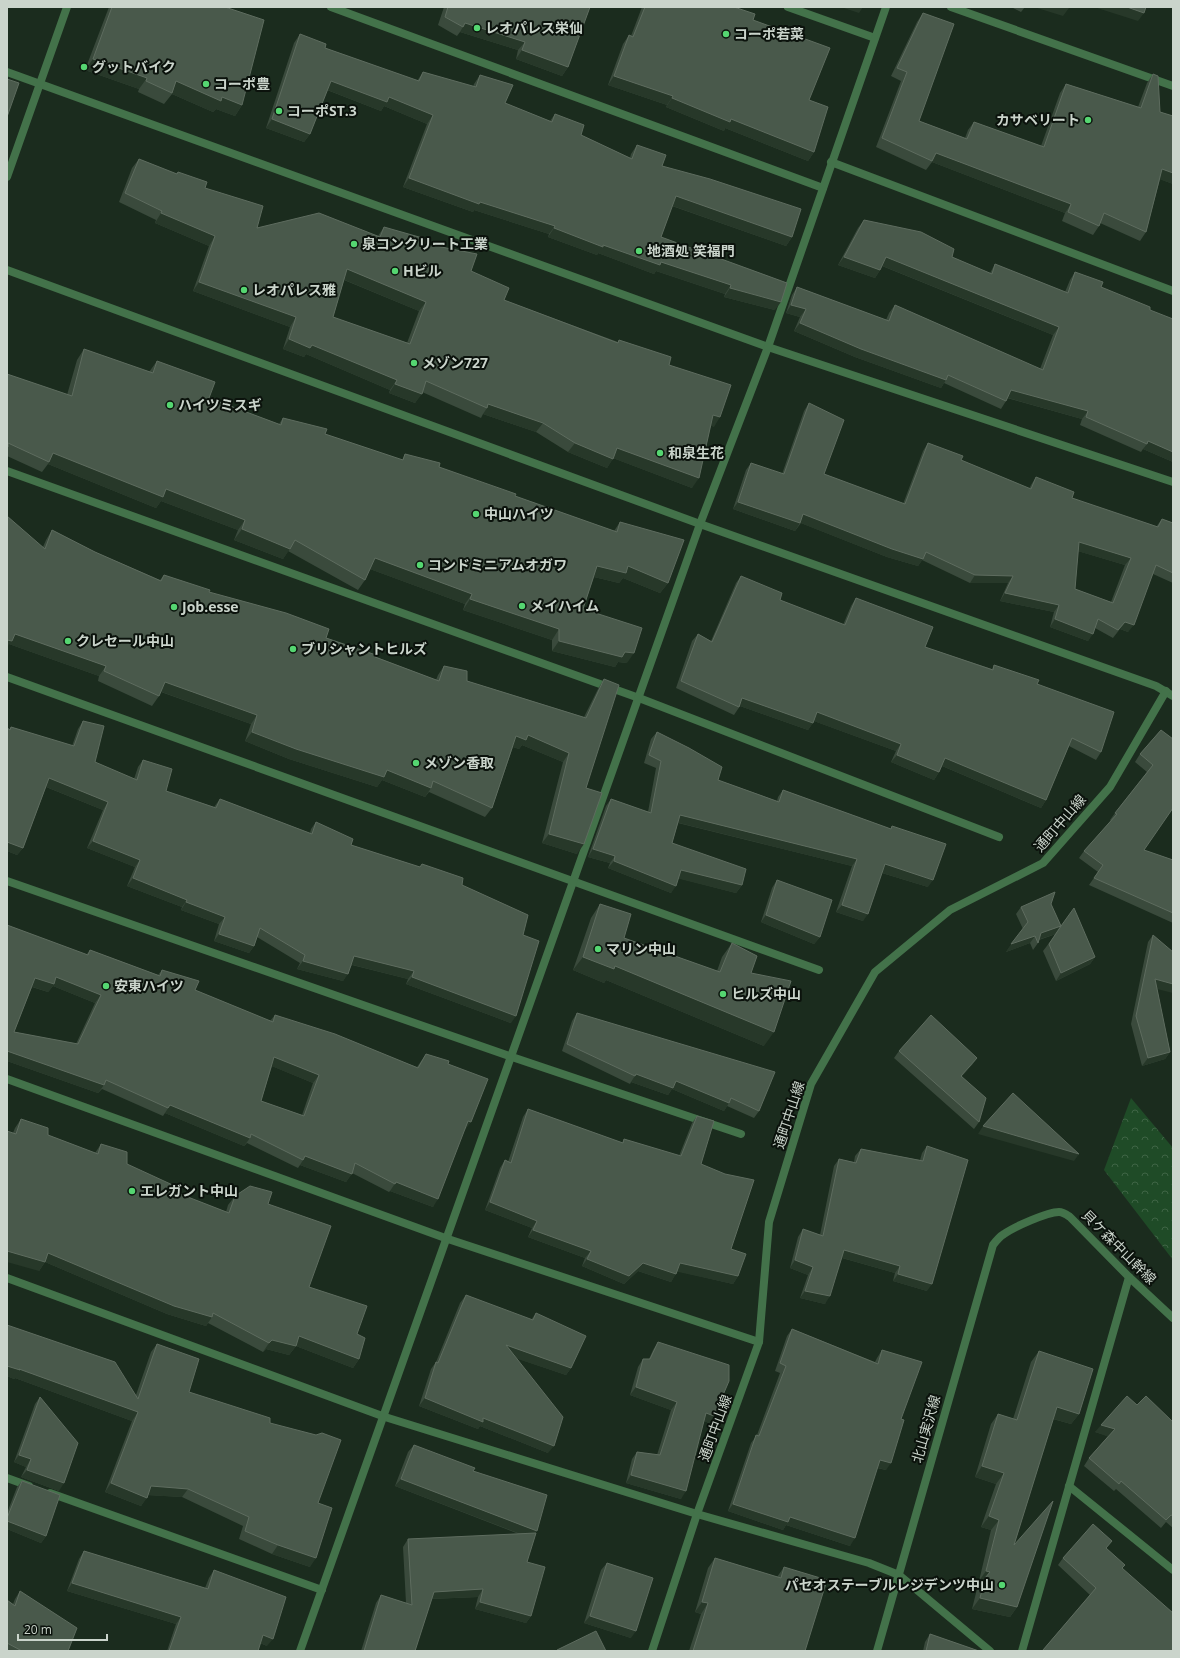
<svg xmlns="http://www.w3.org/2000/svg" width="1180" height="1658" font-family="'Open Sans','Noto Sans JP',sans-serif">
	<defs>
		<pattern id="forest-crowns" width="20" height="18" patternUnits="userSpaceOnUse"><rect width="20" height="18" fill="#1f4b27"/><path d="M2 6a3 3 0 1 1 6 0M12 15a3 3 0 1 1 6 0" fill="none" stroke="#3e6445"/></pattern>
	</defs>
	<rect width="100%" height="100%" fill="#1b2c1e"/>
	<polygon fill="url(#forest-crowns)" points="1131,1098 1173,1148 1173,1260 1104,1170"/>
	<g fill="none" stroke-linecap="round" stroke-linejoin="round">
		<g stroke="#43724a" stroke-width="8">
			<polyline points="331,7 823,188"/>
			<polyline points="788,7 875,38"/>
			<polyline points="951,7 1173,86"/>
			<polyline points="7,72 768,347 1173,482"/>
			<polyline points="831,162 1173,291"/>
			<polyline points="7,270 700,524 1156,686 1173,696"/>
			<polyline points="7,471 639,698 999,837"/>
			<polyline points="7,677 819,970"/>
			<polyline points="7,881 512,1057 741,1134"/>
			<polyline points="7,1079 448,1239 759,1342"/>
			<polyline points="7,1278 385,1417 697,1514 869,1563 899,1575 990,1651"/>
			<polyline points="7,1478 29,1486"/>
			<polyline points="1069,1486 1173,1570"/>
			<polyline points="50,1493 322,1590"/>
			<polyline points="300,1651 700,524 768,347 886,7"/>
			<polyline points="652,1651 697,1514 759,1342 769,1222 811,1084 875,972 950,910 1043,863 1110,787 1166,691"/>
			<polyline points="1022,1651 1129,1277"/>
		</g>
		<g stroke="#43724a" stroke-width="8">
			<polyline points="7,177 67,7"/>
			<path d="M877,1651L993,1245C996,1241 999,1237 1004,1234C1014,1227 1047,1212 1059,1212C1063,1212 1067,1215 1070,1217L1129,1277L1173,1318"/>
		</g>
	</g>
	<g fill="#3a4a3c" fill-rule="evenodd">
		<polygon points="109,7 225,7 242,105 235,116 216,109 213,112 172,94 164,104 138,92 139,89 85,70"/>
		<polygon points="444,7 590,7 568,67 562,76 516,59 518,50 460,32 457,36 438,25"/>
		<polygon points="642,7 734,7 753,20 809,100 814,152 808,161 725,128 724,131 666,107 667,105 608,85 623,44 629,35 631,36"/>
		<polygon points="1011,7 1025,7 1021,12"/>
		<polygon points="923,13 919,121 965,138 968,130 974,122 1041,146 1060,93 1066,84 1138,107 1147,83 1153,74 1160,112 1173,116 1173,184 1160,179 1146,232 1140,241 1100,223 1099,226 1093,235 1062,221 1065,213 932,162 926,170 876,147 901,81 891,76 917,22"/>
		<polygon points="300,34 325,48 417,81 423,72 473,87 474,84 480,75 505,103 550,121 555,114 581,135 630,158 631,154 637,145 662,166 792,237 786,246 672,206 661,237 775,310 724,297 725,294 656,271 654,274 598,253 597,255 548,237 549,234 474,210 473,212 403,187 427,124 384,106 381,111 327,90 310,134 304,142 266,128 294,43"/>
		<path d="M139,159L176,174L178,172L205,188L257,228L378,236L384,227L426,244L471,271L504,300L618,342L619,340L669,365L714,427L711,425L692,488L613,458L607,468L568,452L536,432L483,414L481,418L422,392L415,403L389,393L390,390L306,354L304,357L283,349L290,327L193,291L209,246L155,223L156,220L119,202L132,168ZM344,280L419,311L407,343L333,317Z"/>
		<polygon points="864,220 990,273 995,264 1065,292 1070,280 1075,272 1101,287 1150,310 1173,462 1143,449 1141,452 1080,425 1082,419 1007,398 1006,401 1001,409 944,383 941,388 855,357 794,331 800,317 786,313 792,295 797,287 886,320 889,313 895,305 1040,369 1053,335 882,266 880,270 875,278 838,265 858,228"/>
		<polygon points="84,349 149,372 157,361 209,398 279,424 283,418 325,434 402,460 405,454 515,496 614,531 620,522 668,583 660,593 623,578 619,583 594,577 583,609 627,663 618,662 615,667 552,651 552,640 463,610 465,604 370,569 365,580 358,590 288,551 283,559 234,540 238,530 161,501 156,508 48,464 42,472 7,456 7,374 67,395 77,360"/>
		<path d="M809,403L824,474L903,504L923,451L928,443L961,460L1029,489L1031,485L1036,477L1072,498L1156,527L1162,519L1173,523V583L1153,574L1128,632L1120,629L1113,638L1095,628L1088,641L1050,627L1054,612L1000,601L1008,583H970L922,560L918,566L887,557L801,523L795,531L733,509L746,470L751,463L782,474L804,411ZM1078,551L1125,565L1111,602L1075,589Z"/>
		<polygon points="52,530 95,552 160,580 164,575 436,680 438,675 444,666 467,681 584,717 598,689 604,679 586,788 577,854 542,843 563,762 522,745 519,749 513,747 492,808 485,817 429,792 425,797 382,780 377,787 289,759 245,741 251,724 161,692 159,696 152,706 98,681 99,676 9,644 43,547 46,540"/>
		<polygon points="741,576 780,600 843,625 851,606 856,598 925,647 992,669 994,665 1037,684 1101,752 1096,760 1069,746 1046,800 1041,808 942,766 939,772 934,780 891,762 896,751 814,721 808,730 740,706 734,715 676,688 692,641 698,634 711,641 736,583"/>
		<polygon points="83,721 95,762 134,779 138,767 143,760 166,791 214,807 220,799 310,833 311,829 316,822 351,845 420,867 422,864 462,885 523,935 511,1023 406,984 408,979 352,965 343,981 297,969 300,963 257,937 254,946 249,953 214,941 219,924 181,910 182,907 127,886 135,867 87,848 103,810 46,787 23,848 17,855 7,851 7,728 10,729 11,727 72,746 78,729"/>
		<polygon points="1161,730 1144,850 1173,860 1173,923 1089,885 1098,872 1079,858 1084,851 1111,821 1110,820 1115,813 1147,772 1135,762 1140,754"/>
		<polygon points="657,732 718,780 777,801 778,797 783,790 891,829 892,826 928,887 882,873 863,921 836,912 852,866 678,823 672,843 742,885 736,893 678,878 671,893 608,868 610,863 588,857 606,806 611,799 648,812 656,768 644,763 651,739"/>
		<polygon points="777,880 820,937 814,944 761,922 772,888"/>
		<polygon points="600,904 624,938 717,971 722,957 732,943 751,973 764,1046 606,980 604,983 573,970 591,918"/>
		<polygon points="1051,904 1061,926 1095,957 1090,964 1056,981 1043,951 1056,934 1039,940 1038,943 1033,950 1030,943 1006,952 1023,929 1016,914 1021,907"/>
		<path d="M7,925L86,955L90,950L158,975L162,970L195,990L270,1021L275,1015L417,1067L426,1054L448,1064L465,1130H464L433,1207L390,1191L389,1192L352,1173L346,1182L300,1165L298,1168L247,1143L244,1146L165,1113L163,1116L102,1089L98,1093L7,1061ZM53,986L95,1003L76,1044L14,1032L32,987L48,992ZM272,1066L313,1083L302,1115L261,1101Z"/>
		<polygon points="1153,935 1157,989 1170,1052 1165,1059 1142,1066 1131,1024 1148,942"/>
		<polygon points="577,1013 759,1111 754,1118 727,1106 724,1111 672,1089 668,1095 631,1082 630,1084 562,1051 572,1021"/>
		<polygon points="899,1051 977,1058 972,1065 962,1076 979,1122 974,1129 894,1058"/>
		<polygon points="528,1109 622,1143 624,1139 679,1156 692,1123 697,1116 701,1164 731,1249 738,1276 733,1284 677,1271 671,1282 638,1271 624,1284 582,1266 585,1258 528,1237 532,1228 485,1210 500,1168 505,1160 508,1162 523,1117"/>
		<polygon points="21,1119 48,1135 95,1153 101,1144 127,1164 175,1192 226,1212 228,1205 235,1196 268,1204 309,1287 357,1334 359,1359 353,1368 296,1346 289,1355 266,1349 263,1352 208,1323 206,1326 167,1314 45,1262 39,1271 13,1133 15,1128"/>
		<polygon points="927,1146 927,1291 893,1281 895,1273 842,1258 825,1304 800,1298 808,1275 790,1268 798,1237 803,1229 820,1235 834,1166 839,1159 854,1162 855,1156 861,1149 920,1160 922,1153"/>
		<polygon points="466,1295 531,1320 536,1313 571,1368 566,1375 516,1358 548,1453 480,1426 478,1429 419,1406 431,1369 436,1362 460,1303"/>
		<polygon points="7,1325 136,1395 151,1352 157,1344 189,1392 270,1423 318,1503 310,1567 272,1554 239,1539 243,1526 182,1497 148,1495 141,1506 105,1492 132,1421 15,1378 14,1379 7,1376"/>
		<polygon points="792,1329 875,1362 877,1358 882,1350 901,1419 886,1470 877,1468 850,1546 786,1525 783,1530 728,1511 751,1443 757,1435 780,1373 775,1371 787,1336"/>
		<polygon points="658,1342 714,1416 709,1423 704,1421 681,1499 626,1483 632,1459 637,1452 657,1455 671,1410 630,1395 638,1367 643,1359 649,1359 653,1350"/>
		<polygon points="1039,1351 1079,1414 1071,1424 1053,1419 1014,1545 1017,1607 1010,1617 972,1609 977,1589 982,1582 979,1581 991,1530 981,1527 996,1484 975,1477 991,1424 998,1414 1013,1419 1031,1362"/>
		<polygon points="40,1397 59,1491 21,1477 26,1467 14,1462 35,1404"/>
		<polygon points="1137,1405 1173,1422 1173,1528 1166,1522 1161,1528 1116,1489 1114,1491 1084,1466 1089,1458 1108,1436 1095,1432"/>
		<polygon points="414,1445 473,1471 535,1533 527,1562 531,1616 526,1623 475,1609 478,1597 431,1599 415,1651 361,1651 376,1603 381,1595 406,1603 403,1547 408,1539 519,1534 395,1486 408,1452"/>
		<polygon points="22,1481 46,1536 41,1543 7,1529 7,1513 17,1487"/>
		<polygon points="1107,1549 1122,1568 1173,1651 1042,1651 1090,1595 1058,1565 1063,1558"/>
		<polygon points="84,1551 205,1588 209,1578 214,1570 267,1646 260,1643 258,1651 167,1651 176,1624 67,1591 79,1559"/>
		<polygon points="715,1558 777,1577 784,1567 805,1651 689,1651 701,1614 695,1612 708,1568"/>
		<polygon points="607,1563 631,1638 584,1623 601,1570"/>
		<polygon points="20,1591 68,1651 7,1651 7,1600 13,1604 15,1599"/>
		<polygon points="930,1634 979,1651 923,1651 925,1642"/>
	</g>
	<g fill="#273829">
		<polygon points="841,7 863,7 859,13"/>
		<polygon points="1034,7 1067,7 1069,8 1063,16"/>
		<polygon points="1094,7 1127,7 1144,13 1138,21"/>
		<polygon points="465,23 525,42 518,50 460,32"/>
		<polygon points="522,50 568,67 562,76 516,59"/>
		<polygon points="93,59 147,78 139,89 85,70"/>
		<polygon points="614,76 673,96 667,105 608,85"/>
		<polygon points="176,81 222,97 242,105 235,116 216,109 213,112 172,94"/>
		<polygon points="331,81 389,97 433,115 427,124 384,106 381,111 325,89"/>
		<polygon points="672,98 731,119 814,152 808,161 725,128 724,131 666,107"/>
		<polygon points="272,119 310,134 304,142 266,128"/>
		<polygon points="936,153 1071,204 1065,213 932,162"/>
		<polygon points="1162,169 1173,173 1173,184 1156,178"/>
		<polygon points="409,178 480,202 555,226 549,234 474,210 473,212 403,187"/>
		<polygon points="676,196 792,237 786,246 670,205"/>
		<polygon points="161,213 215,236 209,246 155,223"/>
		<polygon points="554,228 603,245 661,262 731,285 725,294 656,271 654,274 598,253 597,255 548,237"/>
		<polygon points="844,257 880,270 875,278 838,265"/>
		<polygon points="886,257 1059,327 1053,335 880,265"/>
		<polygon points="347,269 426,302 419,311 340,278"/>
		<polygon points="199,282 296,317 290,327 193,291"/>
		<polygon points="730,288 781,302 775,310 724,297"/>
		<polygon points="791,305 806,309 800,317 786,313"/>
		<polygon points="800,323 946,380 941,388 855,357 794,331"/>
		<polygon points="289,339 312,345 397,380 390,390 306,354 304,357 283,349"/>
		<polygon points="395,384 422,394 415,403 389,393"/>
		<polygon points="1011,390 1088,411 1082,419 1005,397"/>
		<polygon points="488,404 543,423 536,432 483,414 487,408"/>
		<polygon points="713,415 720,417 714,427 707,424"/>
		<polygon points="1148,441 1173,452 1173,462 1143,449 1147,444"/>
		<polygon points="575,443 613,459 607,468 568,452"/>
		<polygon points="617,448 699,478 692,488 610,457"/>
		<polygon points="53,453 166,489 245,520 238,530 161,501 156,508 48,464"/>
		<polygon points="738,502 800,523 795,531 733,509"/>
		<polygon points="803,514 923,559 918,566 887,557 798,522"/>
		<polygon points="242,529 290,549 283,559 234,540"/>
		<polygon points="1079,542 1131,558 1125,565 1074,550"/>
		<polygon points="375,558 472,594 465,604 367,568"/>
		<polygon points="597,566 628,566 668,583 660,593 623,578 619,583 590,576"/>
		<polygon points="975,575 1013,576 1008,583 970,583"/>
		<polygon points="1005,593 1059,605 1054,612 1000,601"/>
		<polygon points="470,599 559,629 552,640 463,610"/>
		<polygon points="1055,619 1093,634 1088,641 1050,627"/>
		<polygon points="1125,622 1134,625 1128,632 1120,629 1113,638"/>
		<polygon points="15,634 106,666 99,676 9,644 7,648 7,640"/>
		<polygon points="559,641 625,652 634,653 627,663 618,662 615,667 552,651"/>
		<polygon points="165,682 257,715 251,724 159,691"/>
		<polygon points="742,698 813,723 808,730 737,705"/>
		<polygon points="817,712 901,744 896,751 811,720"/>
		<polygon points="252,732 387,770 431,788 425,797 382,780 377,787 289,759 245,741"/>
		<polygon points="528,735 569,753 563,762 522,745 519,749 510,746 516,736"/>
		<polygon points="897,755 939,772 934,780 891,762"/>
		<polygon points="945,758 1046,800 1041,808 940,765"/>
		<polygon points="49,778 108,802 103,810 44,786"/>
		<polygon points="680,815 857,859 852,866 675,822"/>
		<polygon points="549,834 584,844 577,854 542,843"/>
		<polygon points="93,841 140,860 135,867 87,848"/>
		<polygon points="7,842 23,848 17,855 7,851"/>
		<polygon points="593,849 615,856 610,863 588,857"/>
		<polygon points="614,861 676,886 671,893 608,868"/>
		<polygon points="885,864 933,880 928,887 879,872"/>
		<polygon points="681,870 742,885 736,893 676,878"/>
		<polygon points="133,878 187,900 182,907 127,886"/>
		<polygon points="186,902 225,917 219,924 181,910"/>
		<polygon points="842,905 868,914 863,921 836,912"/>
		<polygon points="766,915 820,937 814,944 761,922"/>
		<polygon points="1061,926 1056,934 1037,940 1041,933"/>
		<polygon points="219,934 254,946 249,953 214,941"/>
		<polygon points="1035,936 1030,943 1006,952 1011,944"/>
		<polygon points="354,956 414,971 408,979 349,964"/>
		<polygon points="583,957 615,966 774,1032 764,1046 606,980 604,983 573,970"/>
		<polygon points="1095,957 1090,964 1056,981 1061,973"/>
		<polygon points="303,961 348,974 343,981 297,969"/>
		<polygon points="56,977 101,995 95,1003 53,986 48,992 30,986 35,978"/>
		<polygon points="412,977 516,1016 511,1023 406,984"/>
		<polygon points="1155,979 1173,984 1173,993 1149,987"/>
		<polygon points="7,1051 104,1085 98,1093 7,1061"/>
		<polygon points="1170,1052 1165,1059 1142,1066 1148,1058"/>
		<polygon points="274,1057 319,1075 313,1083 269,1065"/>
		<polygon points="977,1058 972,1065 956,1083 961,1076"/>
		<polygon points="636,1074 676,1081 729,1103 724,1111 672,1089 668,1095 631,1082"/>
		<polygon points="170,1105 250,1138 244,1146 165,1113"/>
		<polygon points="468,1121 471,1122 465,1130 462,1129"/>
		<polygon points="983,1126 1079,1154 1074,1161 978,1134"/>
		<polygon points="305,1156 352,1174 346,1182 300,1165 303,1160"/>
		<polygon points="396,1182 438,1199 433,1207 390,1191"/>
		<polygon points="490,1202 537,1221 532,1228 485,1210"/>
		<polygon points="533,1230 591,1251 585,1258 528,1237"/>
		<polygon points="844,1250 900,1266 895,1273 839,1257"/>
		<polygon points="7,1251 48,1253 212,1317 206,1326 167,1314 45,1262 39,1271 7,1262"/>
		<polygon points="587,1259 643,1263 676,1274 671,1282 638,1271 624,1284 582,1266"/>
		<polygon points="795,1260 813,1267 808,1275 790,1268"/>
		<polygon points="680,1263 738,1276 733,1284 674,1271"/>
		<polygon points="898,1274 932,1284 927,1291 893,1281"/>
		<polygon points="805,1291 830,1296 825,1304 800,1298"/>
		<polygon points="299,1336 359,1359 353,1368 296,1346 289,1355 266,1349 263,1352 269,1343 272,1340"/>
		<polygon points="506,1345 571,1368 566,1375 500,1353"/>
		<polygon points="7,1366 19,1369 138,1412 132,1421 15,1378 14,1379 7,1376"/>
		<polygon points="636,1387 677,1402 671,1410 630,1395"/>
		<polygon points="425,1398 483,1418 554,1446 548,1453 480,1426 478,1429 419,1406"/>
		<polygon points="1057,1407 1079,1414 1071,1424 1050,1418"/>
		<polygon points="706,1413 714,1416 709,1423 701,1420"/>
		<polygon points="1101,1425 1115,1429 1109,1437 1095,1432"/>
		<polygon points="19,1455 31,1459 26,1467 14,1462"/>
		<polygon points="880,1460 891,1463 886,1470 875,1467"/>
		<polygon points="982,1466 1004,1473 996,1484 975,1477"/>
		<polygon points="27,1470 64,1483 59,1491 21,1477"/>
		<polygon points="631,1475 686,1491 681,1499 626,1483"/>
		<polygon points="401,1479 537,1531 531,1538 395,1486"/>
		<polygon points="111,1483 147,1498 141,1506 105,1492"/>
		<polygon points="151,1486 188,1489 182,1497 145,1495"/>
		<polygon points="733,1504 790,1517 855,1538 850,1546 786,1525 783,1530 728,1511"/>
		<polygon points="989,1516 999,1520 991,1530 981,1527"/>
		<polygon points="7,1521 46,1536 41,1543 7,1529"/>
		<polygon points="278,1545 316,1558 310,1567 272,1554"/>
		<polygon points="986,1571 990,1572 982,1582 979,1581"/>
		<polygon points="72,1583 181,1617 176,1624 67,1591"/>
		<polygon points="483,1589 478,1597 428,1599 434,1592"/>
		<polygon points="980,1598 1017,1607 1010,1617 972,1609"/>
		<polygon points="480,1602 531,1616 526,1623 475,1609"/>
		<polygon points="702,1602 708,1603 701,1614 695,1612"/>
		<polygon points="590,1616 636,1631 631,1638 584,1623"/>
		<polygon points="263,1635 273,1639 267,1646 258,1642"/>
	</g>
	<g fill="#49594b" stroke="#5e6c5f" fill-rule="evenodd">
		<polygon points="112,7 225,7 264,20 242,105 222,97 221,101 176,81 172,93 146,81 147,78 93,59"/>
		<polygon points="448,7 590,7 568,67 522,50 525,42 465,23 463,27 445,17"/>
		<polygon points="645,7 734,7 755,14 753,20 830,48 809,100 828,107 814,152 731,119 730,122 672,98 673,96 614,76 629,35 633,37"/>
		<polygon points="1127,7 1146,7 1144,13"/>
		<polygon points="923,13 954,24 919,121 967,139 974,122 1044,147 1066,84 1141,108 1153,74 1158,76 1160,112 1173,116 1173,173 1162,169 1146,232 1104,213 1099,226 1068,212 1071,204 936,153 932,161 882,138 907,72 897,68"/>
		<polygon points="300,34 326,44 325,48 419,81 423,72 476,87 480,75 513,85 505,103 552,122 555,114 584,125 581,135 632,159 637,145 666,155 662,166 710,179 801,209 792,237 676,196 661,237 787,283 781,302 730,288 731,285 661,262 660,265 603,245 603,247 554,228 555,226 480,202 479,204 409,178 433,115 389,97 387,102 331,81 310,134 272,119"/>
		<polygon points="7,79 19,83 7,117"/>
		<path d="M139,159L177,174L178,172L207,182L205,188L263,206L257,228L319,213L380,237L384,227L426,239V244L477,254L471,271L509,288L504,300L618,343L619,340L671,357L669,365L731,385L720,417L713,415L699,478L617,448L613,459L575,443L543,423L488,404L487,408L426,381L422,394L395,384L397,380L312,345L310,348L289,339L296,317L199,282L215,236L161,213L162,211L125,193ZM347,269L426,302L410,344L333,317Z"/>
		<polygon points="864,220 921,232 954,249 952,257 992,274 995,264 1068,293 1075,272 1103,282 1101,287 1150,307 1150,310 1173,319 1173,452 1148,441 1147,444 1086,417 1088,411 1011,390 1006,401 948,375 946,380 861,349 800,323 806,309 791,305 797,287 889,321 895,305 1043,370 1059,327 886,257 880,270 844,257"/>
		<polygon points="84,349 153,373 157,361 215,382 209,398 281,425 283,418 327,429 325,434 403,460 405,454 440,463 439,467 516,494 515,496 617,532 620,522 684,540 668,583 628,566 626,573 597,566 583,609 642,628 634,653 625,652 622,657 559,641 559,629 470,599 472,594 375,558 365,580 295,540 290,549 242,529 245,520 166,489 163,497 53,453 49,462 8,443 8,447 7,446 7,374 72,396"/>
		<path d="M809,403L844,420L824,474L905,504L928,443L963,456L961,460L1031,489L1036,477L1074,492L1072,498L1158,527L1162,519L1173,523V573L1156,565L1134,625L1125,622L1118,630L1098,619L1093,634L1055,619L1059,605L1005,593L1013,576L975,575L926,552L923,559L892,549L803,514L800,523L738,502L751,463L784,474ZM1079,542L1131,558L1113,603L1075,589Z"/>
		<polygon points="7,516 45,549 52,530 95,552 161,581 164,575 210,590 209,592 286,613 329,629 326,638 376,655 375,657 439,681 444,666 467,671 467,681 586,718 604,679 619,685 586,788 602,793 584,844 549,834 569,753 528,735 526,740 516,736 492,808 433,781 431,788 387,770 384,777 296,749 252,732 257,715 165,682 159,696 104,671 106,666 15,634 12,641 7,640"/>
		<polygon points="741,576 782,593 780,600 845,625 856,598 933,627 925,647 993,670 994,665 1039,680 1037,684 1114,712 1101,752 1072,738 1046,800 945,758 939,772 897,755 901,744 817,712 813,723 742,698 739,707 681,681 698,634 712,642"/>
		<polygon points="83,721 104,726 95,762 137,780 143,760 172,769 166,791 216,808 220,799 312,834 316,822 353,839 351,845 420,867 422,864 463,878 462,885 528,915 523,935 539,941 516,1016 412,977 414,971 354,956 348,974 303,961 305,955 260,928 254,946 219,934 225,917 186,902 187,900 133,878 140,860 93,841 108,802 49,778 23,848 7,842 7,728 10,730 11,727 74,746"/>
		<polygon points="1161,730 1173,739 1173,808 1144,850 1173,860 1173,913 1094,878 1103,865 1084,851 1117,814 1115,813 1153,765 1140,754"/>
		<polygon points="657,732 689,748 722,767 718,780 779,802 783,790 891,829 892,826 946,844 933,880 885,864 868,914 842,905 857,859 680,815 672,843 746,869 742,885 681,870 676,886 614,861 615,856 593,849 611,799 651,813 661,761 649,755"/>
		<polygon points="777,880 832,900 820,937 766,915"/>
		<polygon points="1055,892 1051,904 1061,926 1074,908 1095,957 1061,973 1049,944 1061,926 1041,933 1038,943 1035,936 1011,944 1028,922 1021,907"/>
		<polygon points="600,904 631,914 624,938 720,972 732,943 757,956 751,973 791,981 774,1032 615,966 614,969 583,957"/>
		<path d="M7,925L88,955L90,950L160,976L162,970L199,981L195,990L273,1022L275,1015L335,1034L418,1068L426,1054L449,1061L448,1064L488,1079L471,1122L468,1121L438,1199L396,1182L395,1184L355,1163L352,1174L305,1156L303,1160L251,1134L250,1138L170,1105L168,1108L106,1080L104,1085L7,1051ZM56,977L101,995L78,1044L14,1032L35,978L54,984ZM274,1057L319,1075L304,1116L261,1101Z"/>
		<polygon points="1153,935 1173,952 1173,984 1155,979 1170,1052 1148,1058 1136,1016"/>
		<polygon points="577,1013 775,1072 759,1111 731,1098 729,1103 676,1081 673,1088 636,1074 635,1076 567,1044"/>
		<polygon points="931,1015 977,1058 961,1076 986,1098 979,1122 899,1051"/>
		<polygon points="1013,1093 1079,1154 983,1126"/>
		<polygon points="528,1109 623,1143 624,1139 681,1156 697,1116 714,1121 701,1164 725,1174 754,1180 731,1249 746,1254 738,1276 680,1263 676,1274 643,1263 629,1276 587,1259 591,1251 533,1230 537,1221 490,1202 505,1160 511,1163"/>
		<polygon points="21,1119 48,1128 48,1135 98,1154 101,1144 127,1152 127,1164 177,1187 175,1192 229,1213 235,1196 250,1186 272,1192 268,1204 331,1226 309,1287 367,1306 357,1334 365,1338 359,1359 299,1336 296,1346 272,1340 269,1343 213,1313 212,1317 174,1306 48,1253 45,1262 7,1251 7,1131 16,1134"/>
		<polygon points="927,1146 968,1160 932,1284 898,1274 900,1266 844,1250 830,1296 805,1291 813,1267 795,1260 803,1229 823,1236 839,1159 856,1163 861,1149 923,1161"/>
		<polygon points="466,1295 533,1320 536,1313 586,1336 571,1368 506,1345 563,1417 554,1446 483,1418 483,1422 425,1398 436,1362 438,1363"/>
		<polygon points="7,1325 115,1362 138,1399 157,1344 199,1359 189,1392 270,1418 270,1423 316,1435 322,1433 341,1440 318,1503 332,1508 316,1558 278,1545 245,1531 249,1517 188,1489 151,1486 147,1498 111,1483 138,1412 19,1369 20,1370 7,1366"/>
		<polygon points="792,1329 878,1364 882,1350 922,1362 901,1419 904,1420 891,1463 880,1460 855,1538 790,1517 788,1522 733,1504 756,1435 759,1436 786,1366 780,1363"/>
		<polygon points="658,1342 729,1365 729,1381 714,1416 706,1413 686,1491 631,1475 637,1452 660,1455 677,1402 636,1387 643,1359 650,1359"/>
		<polygon points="1039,1351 1093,1369 1079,1414 1057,1407 1014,1545 1053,1501 1017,1607 980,1598 985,1578 990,1572 986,1571 999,1520 989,1516 1004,1473 982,1466 998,1414 1017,1420"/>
		<polygon points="1127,1396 1137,1405 1146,1396 1173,1422 1173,1516 1171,1515 1166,1520 1121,1481 1119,1484 1089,1458 1115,1429 1101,1425"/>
		<polygon points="40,1397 78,1443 64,1483 27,1470 31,1459 19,1455"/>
		<polygon points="414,1445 475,1468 473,1471 547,1495 537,1531 401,1479"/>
		<polygon points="22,1481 60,1495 46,1536 7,1521 7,1518"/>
		<polygon points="1093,1524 1112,1541 1106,1548 1125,1565 1122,1568 1173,1613 1173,1651 1043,1651 1043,1650 1096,1588 1063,1558"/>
		<polygon points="536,1533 527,1562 545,1567 531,1616 480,1602 483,1589 434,1592 415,1651 364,1651 381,1595 412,1605 408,1539"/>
		<polygon points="84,1551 208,1589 214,1570 286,1597 273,1639 263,1635 258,1651 169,1651 181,1617 72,1583"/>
		<polygon points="715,1558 781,1578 784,1567 827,1580 805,1651 693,1651 708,1603 702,1602"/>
		<polygon points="607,1563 653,1578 636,1631 590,1616"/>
		<polygon points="20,1591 77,1628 68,1651 22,1651 7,1643 7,1600 15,1606"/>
		<polygon points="596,1631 606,1651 557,1651 557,1650"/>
		<polygon points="930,1634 979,1651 926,1651"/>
	</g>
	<g fill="#55d671" stroke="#0b120c" stroke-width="1.5">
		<circle cx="477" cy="28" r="4"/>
		<circle cx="726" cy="34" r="4"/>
		<circle cx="84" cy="67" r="4"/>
		<circle cx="206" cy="84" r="4"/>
		<circle cx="279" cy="111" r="4"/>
		<circle cx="1088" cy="120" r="4"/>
		<circle cx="354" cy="244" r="4"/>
		<circle cx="639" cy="251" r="4"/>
		<circle cx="395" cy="271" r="4"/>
		<circle cx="244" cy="290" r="4"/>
		<circle cx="414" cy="363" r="4"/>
		<circle cx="170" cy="405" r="4"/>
		<circle cx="660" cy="453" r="4"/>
		<circle cx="476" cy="514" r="4"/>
		<circle cx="420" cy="565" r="4"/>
		<circle cx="522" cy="606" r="4"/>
		<circle cx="174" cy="607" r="4"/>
		<circle cx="68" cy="641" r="4"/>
		<circle cx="293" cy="649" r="4"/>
		<circle cx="416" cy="763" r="4"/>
		<circle cx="598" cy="949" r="4"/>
		<circle cx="106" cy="986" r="4"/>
		<circle cx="723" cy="994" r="4"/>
		<circle cx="132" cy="1191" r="4"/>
		<circle cx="1002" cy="1585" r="4"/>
	</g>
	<g text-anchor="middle" stroke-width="4" stroke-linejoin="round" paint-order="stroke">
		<g font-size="14" font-weight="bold" fill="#cad4cb" stroke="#0b120c" text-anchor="start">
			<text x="485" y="33">レオパレス栄仙</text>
			<text x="734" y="39">コーポ若菜</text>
			<text x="92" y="72">グットバイク</text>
			<text x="214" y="89">コーポ豊</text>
			<text x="287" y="116">コーポST.3</text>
			<text x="1080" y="125" text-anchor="end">カサベリート</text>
			<text x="362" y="249">泉コンクリート工業</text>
			<text x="647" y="256">地酒処 笑福門</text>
			<text x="403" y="276">Hビル</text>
			<text x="252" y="295">レオパレス雅</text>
			<text x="422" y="368">メゾン727</text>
			<text x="178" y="410">ハイツミスギ</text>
			<text x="668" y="458">和泉生花</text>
			<text x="484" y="519">中山ハイツ</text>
			<text x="428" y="570">コンドミニアムオガワ</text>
			<text x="530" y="611">メイハイム</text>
			<text x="182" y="612">Job.esse</text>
			<text x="76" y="646">クレセール中山</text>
			<text x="301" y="654">ブリシャントヒルズ</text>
			<text x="424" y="768">メゾン香取</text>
			<text x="606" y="954">マリン中山</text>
			<text x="114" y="991">安東ハイツ</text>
			<text x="731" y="999">ヒルズ中山</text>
			<text x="140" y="1196">エレガント中山</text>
			<text x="994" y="1590" text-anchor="end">パセオステーブルレジデンツ中山</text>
		</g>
		<g font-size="14" fill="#cad4cb" stroke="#0b120c">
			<text transform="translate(1060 823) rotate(-49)" y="5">通町中山線</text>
			<text transform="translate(789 1115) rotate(-72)" y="5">通町中山線</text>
			<text transform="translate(1119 1247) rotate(45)" y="5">貝ケ森中山幹線</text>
			<text transform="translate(715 1428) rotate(-70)" y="5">通町中山線</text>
			<text transform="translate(926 1429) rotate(-74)" y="5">北山実沢線</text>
		</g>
	</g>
	<rect width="1180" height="1658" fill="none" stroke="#cad4cb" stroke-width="16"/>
	<path d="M18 1634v6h89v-6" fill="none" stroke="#cad4cb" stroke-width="2"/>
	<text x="24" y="1634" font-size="12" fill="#cad4cb" stroke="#0b120c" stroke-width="3" paint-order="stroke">20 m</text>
</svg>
